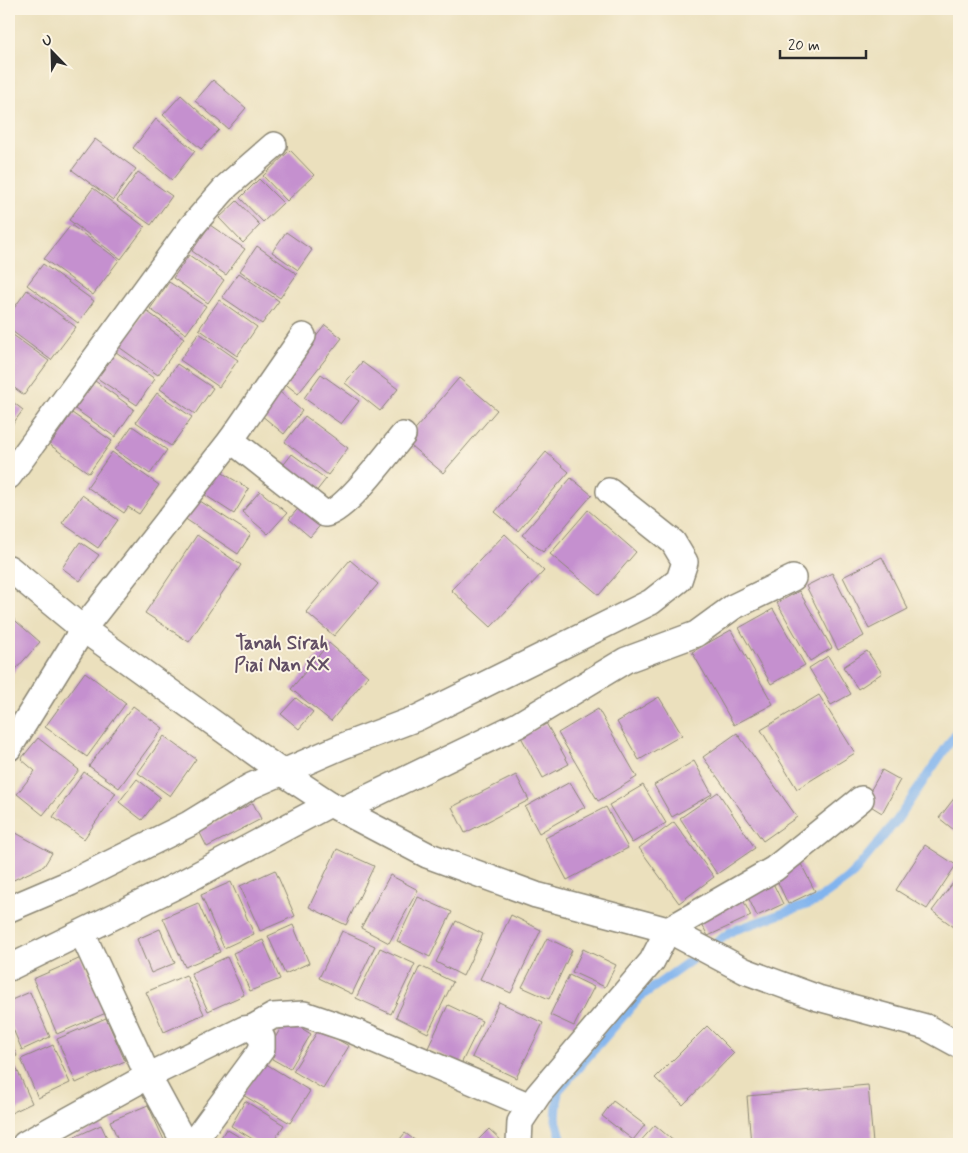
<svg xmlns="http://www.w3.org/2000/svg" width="968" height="1153" font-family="Mynerve,sans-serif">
	<rect width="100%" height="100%" fill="#fcf5e5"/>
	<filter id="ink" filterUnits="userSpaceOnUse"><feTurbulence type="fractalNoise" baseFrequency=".02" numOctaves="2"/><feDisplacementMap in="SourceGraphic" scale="10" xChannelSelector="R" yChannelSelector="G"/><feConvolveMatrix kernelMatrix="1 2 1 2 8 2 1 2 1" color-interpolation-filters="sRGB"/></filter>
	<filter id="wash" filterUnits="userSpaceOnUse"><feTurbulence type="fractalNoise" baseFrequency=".0096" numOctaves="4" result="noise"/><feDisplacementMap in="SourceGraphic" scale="20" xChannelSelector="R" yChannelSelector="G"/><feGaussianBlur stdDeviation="1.12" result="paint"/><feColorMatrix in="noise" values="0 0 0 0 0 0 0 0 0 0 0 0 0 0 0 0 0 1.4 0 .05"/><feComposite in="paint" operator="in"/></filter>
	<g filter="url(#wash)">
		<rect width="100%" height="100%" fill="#ebe0bd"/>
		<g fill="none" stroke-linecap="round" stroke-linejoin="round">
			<polyline stroke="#81b4ee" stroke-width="9" points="563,1144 556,1120 558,1091 640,997 732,931 815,902 851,876 897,820 956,733 959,722"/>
		</g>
		<g id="blocks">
			<g fill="#c590cf">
				<polygon points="213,80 246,108 228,129 195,101"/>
				<polygon points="181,95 219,130 201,149 163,115"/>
				<polygon points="156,119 195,151 172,180 133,148"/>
				<polygon points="95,139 136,169 113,200 72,170"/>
				<polygon points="290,150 314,175 287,201 263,176"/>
				<polygon points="138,172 172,196 151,225 117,201"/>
				<polygon points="259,179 283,203 263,222 240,198"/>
				<polygon points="93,188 145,227 121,259 69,220"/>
				<polygon points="237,201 260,225 243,243 219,218"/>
				<polygon points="71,225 119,260 93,295 44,259"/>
				<polygon points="210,225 245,249 226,275 192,251"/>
				<polygon points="286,232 312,250 298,270 272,252"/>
				<polygon points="257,246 297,274 280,298 240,271"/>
				<polygon points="189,255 224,280 208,303 173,278"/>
				<polygon points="43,264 94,301 78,323 27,285"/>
				<polygon points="239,273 279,301 262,324 222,297"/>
				<polygon points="169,282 206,306 186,334 150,309"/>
				<polygon points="27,290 76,327 51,360 9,329 9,315"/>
				<polygon points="219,300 257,327 237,356 199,329"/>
				<polygon points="145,310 184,338 158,375 119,347"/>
				<polygon points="325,325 342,338 298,394 282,381"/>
				<polygon points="9,332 49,361 24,395 9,384"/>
				<polygon points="199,333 238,360 219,387 180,360"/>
				<polygon points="116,352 155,379 137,405 97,378"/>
				<polygon points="362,362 398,389 380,411 345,383"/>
				<polygon points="177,364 213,388 195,414 160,389"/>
				<polygon points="321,374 359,401 341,424 304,398"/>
				<polygon points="459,378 497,410 443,473 405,441"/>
				<polygon points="95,381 134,409 115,437 75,409"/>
				<polygon points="280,392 302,411 284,434 261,415"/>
				<polygon points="157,393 192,417 171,446 136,422"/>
				<polygon points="9,399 23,410 9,429"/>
				<polygon points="72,413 112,441 89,473 50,445"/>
				<polygon points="305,416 348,448 328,475 285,442"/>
				<polygon points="132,426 167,450 150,474 115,450"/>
				<polygon points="112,452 159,485 139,514 128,507 124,513 87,487"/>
				<polygon points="546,452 569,472 518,531 495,512"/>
				<polygon points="292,454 326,479 315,493 281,468"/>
				<polygon points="216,469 249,489 234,514 202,493"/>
				<polygon points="571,478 592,495 543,552 522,535"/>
				<polygon points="260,491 287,513 268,534 242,512"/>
				<polygon points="82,495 118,520 98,548 62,523"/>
				<polygon points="197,499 251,534 238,554 184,518"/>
				<polygon points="303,503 324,521 310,537 289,519"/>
				<polygon points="588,510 636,552 599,595 550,554"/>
				<polygon points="505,534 544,571 491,627 451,590"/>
				<polygon points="197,535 241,565 189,642 145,613"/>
				<polygon points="80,542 99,555 80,581 62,568"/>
				<polygon points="882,557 908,609 869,629 843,577"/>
				<polygon points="350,560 378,584 334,636 306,612"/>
				<polygon points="832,573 864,636 838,650 806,586"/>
				<polygon points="799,591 832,648 810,661 777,603"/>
				<polygon points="773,609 805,665 771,684 739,628"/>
				<polygon points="10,616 40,642 9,677 9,618"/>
				<polygon points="731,630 773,704 734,725 692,652"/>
				<polygon points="329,643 368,676 331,721 291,689"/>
				<polygon points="867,651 882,673 858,689 843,667"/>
				<polygon points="828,656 851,694 831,705 809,668"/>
				<polygon points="85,672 126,703 87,757 45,727"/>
				<polygon points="819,695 855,753 797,789 761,730"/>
				<polygon points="659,697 682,735 639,760 617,722"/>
				<polygon points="296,698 313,712 299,729 281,714"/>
				<polygon points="133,706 163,728 119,788 89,766"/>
				<polygon points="598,709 637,777 598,801 558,733"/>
				<polygon points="546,723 569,764 543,778 521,737"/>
				<polygon points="737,733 797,817 763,841 703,757"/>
				<polygon points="164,736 196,759 170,796 138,773"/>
				<polygon points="38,738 79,770 43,815 17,794 35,771 21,759"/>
				<polygon points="694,761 712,794 672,817 654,785"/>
				<polygon points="882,770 900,780 882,813 864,802"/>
				<polygon points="84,772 116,793 84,839 53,817"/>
				<polygon points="516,775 529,800 465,833 452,807"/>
				<polygon points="137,779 160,797 142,820 119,802"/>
				<polygon points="570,782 585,807 539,833 525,807"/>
				<polygon points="643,785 666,823 632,843 609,805"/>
				<polygon points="718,792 755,848 717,874 680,818"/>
				<polygon points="959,792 959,834 939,818"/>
				<polygon points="253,803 261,819 207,847 199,831"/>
				<polygon points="606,807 628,848 567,880 545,838"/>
				<polygon points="674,822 714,877 679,903 639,848"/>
				<polygon points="9,829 52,853 44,866 9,882"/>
				<polygon points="925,845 956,865 927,909 896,890"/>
				<polygon points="337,849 374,866 346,925 309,907"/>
				<polygon points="800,862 815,891 788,904 774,874"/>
				<polygon points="275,870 295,916 260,931 240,886"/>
				<polygon points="390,875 418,890 389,943 361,928"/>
				<polygon points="959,875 959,928 958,930 932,911"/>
				<polygon points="772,881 783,904 757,916 746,893"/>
				<polygon points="231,882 254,934 224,948 201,895"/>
				<polygon points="741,896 751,916 708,936 698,917"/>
				<polygon points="418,897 452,912 430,957 397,941"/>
				<polygon points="198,903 220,952 185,967 163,918"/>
				<polygon points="511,915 541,930 511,993 480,979"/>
				<polygon points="456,921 483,934 463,976 436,962"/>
				<polygon points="293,925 309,963 285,974 268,936"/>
				<polygon points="160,929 175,963 151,973 137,939"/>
				<polygon points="342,931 375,946 352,994 319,978"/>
				<polygon points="547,938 572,950 549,999 522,987"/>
				<polygon points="263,940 280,979 250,991 233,953"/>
				<polygon points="380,948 415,964 391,1014 356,998"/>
				<polygon points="583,949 616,965 605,987 572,972"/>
				<polygon points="227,957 244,995 208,1011 191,973"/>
				<polygon points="81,958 106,1013 57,1034 33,979"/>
				<polygon points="420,966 453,982 428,1033 396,1017"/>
				<polygon points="186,975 204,1014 164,1032 146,992"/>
				<polygon points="569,975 594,987 574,1026 550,1015"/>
				<polygon points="30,992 50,1037 22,1050 9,1020 9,1001"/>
				<polygon points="499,1002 543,1023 516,1078 472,1057"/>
				<polygon points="448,1005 482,1021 461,1064 428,1048"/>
				<polygon points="106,1018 125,1061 76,1083 57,1039"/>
				<polygon points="286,1019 311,1034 290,1069 265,1055"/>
				<polygon points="707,1026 734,1053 683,1105 655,1078"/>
				<polygon points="319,1029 349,1046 323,1089 293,1071"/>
				<polygon points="9,1039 17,1056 9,1059"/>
				<polygon points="53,1045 70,1083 38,1098 21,1059"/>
				<polygon points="263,1062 310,1091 290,1123 243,1095"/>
				<polygon points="16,1067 32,1103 9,1114 9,1070"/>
				<polygon points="868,1085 873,1144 751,1144 747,1096"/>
				<polygon points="245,1101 284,1125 272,1144 261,1144 231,1126"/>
				<polygon points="613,1101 645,1125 633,1140 602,1116"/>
				<polygon points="148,1105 164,1140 155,1144 120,1144 110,1121"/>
				<polygon points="101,1125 110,1144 72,1144 70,1139"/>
				<polygon points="655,1125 677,1144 638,1144"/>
				<polygon points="226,1129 251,1144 217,1144"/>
				<polygon points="489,1129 505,1144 474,1144"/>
				<polygon points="405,1133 420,1144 396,1144"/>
			</g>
		</g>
	</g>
	<g filter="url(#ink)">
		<use href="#blocks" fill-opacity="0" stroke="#8b8674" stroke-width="1"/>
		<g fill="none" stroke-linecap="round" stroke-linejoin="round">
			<g stroke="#8b8674" stroke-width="28">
				<g id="street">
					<path d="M231,440L325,514C345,512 388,453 403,435"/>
					<polyline points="9,476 192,226 227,186 274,145"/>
					<polyline points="9,568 83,629 283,773 330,804 427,855 536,895 668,930 745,971 818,998 926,1027 959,1045"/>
					<polyline points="9,748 83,629 231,440 303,336"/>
					<polyline points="342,810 518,725 626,660 696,634 733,607 793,578"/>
					<polyline points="9,909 70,883 189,824 251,786 343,746 417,718 651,602 679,580 685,562 673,542 609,491"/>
					<polyline points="82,933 148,1076 185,1144"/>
					<polyline points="9,968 180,884 330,804"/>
					<polyline points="252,1028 273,1016 304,1014 351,1030 530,1106"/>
					<polyline points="25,1144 148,1076 244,1029 252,1028 262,1038 262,1049 192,1144"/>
					<polyline points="519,1144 520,1122 538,1095 652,961 668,930 774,869 861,799"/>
				</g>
			</g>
			<use href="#street" stroke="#fff" stroke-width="25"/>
		</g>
	</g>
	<g text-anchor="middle" stroke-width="4" stroke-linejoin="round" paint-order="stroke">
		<g font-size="19" font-weight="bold" fill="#614e64" stroke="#fcf5e5">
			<text x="282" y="649">Tanah Sirah<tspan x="282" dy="22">Piai Nan XX</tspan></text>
		</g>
	</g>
	<rect width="968" height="1153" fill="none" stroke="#fcf5e5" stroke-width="30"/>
	<g transform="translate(52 52) rotate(337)" stroke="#fcf5e5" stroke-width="4" paint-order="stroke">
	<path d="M0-4L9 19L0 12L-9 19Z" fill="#2b2b2b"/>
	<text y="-8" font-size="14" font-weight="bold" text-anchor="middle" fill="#2b2b2b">U</text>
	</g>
	<path d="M780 50v8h86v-8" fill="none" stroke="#2b2b2b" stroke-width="2.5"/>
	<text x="788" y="50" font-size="15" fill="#2b2b2b" stroke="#fcf5e5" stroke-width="4" paint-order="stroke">20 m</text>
</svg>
